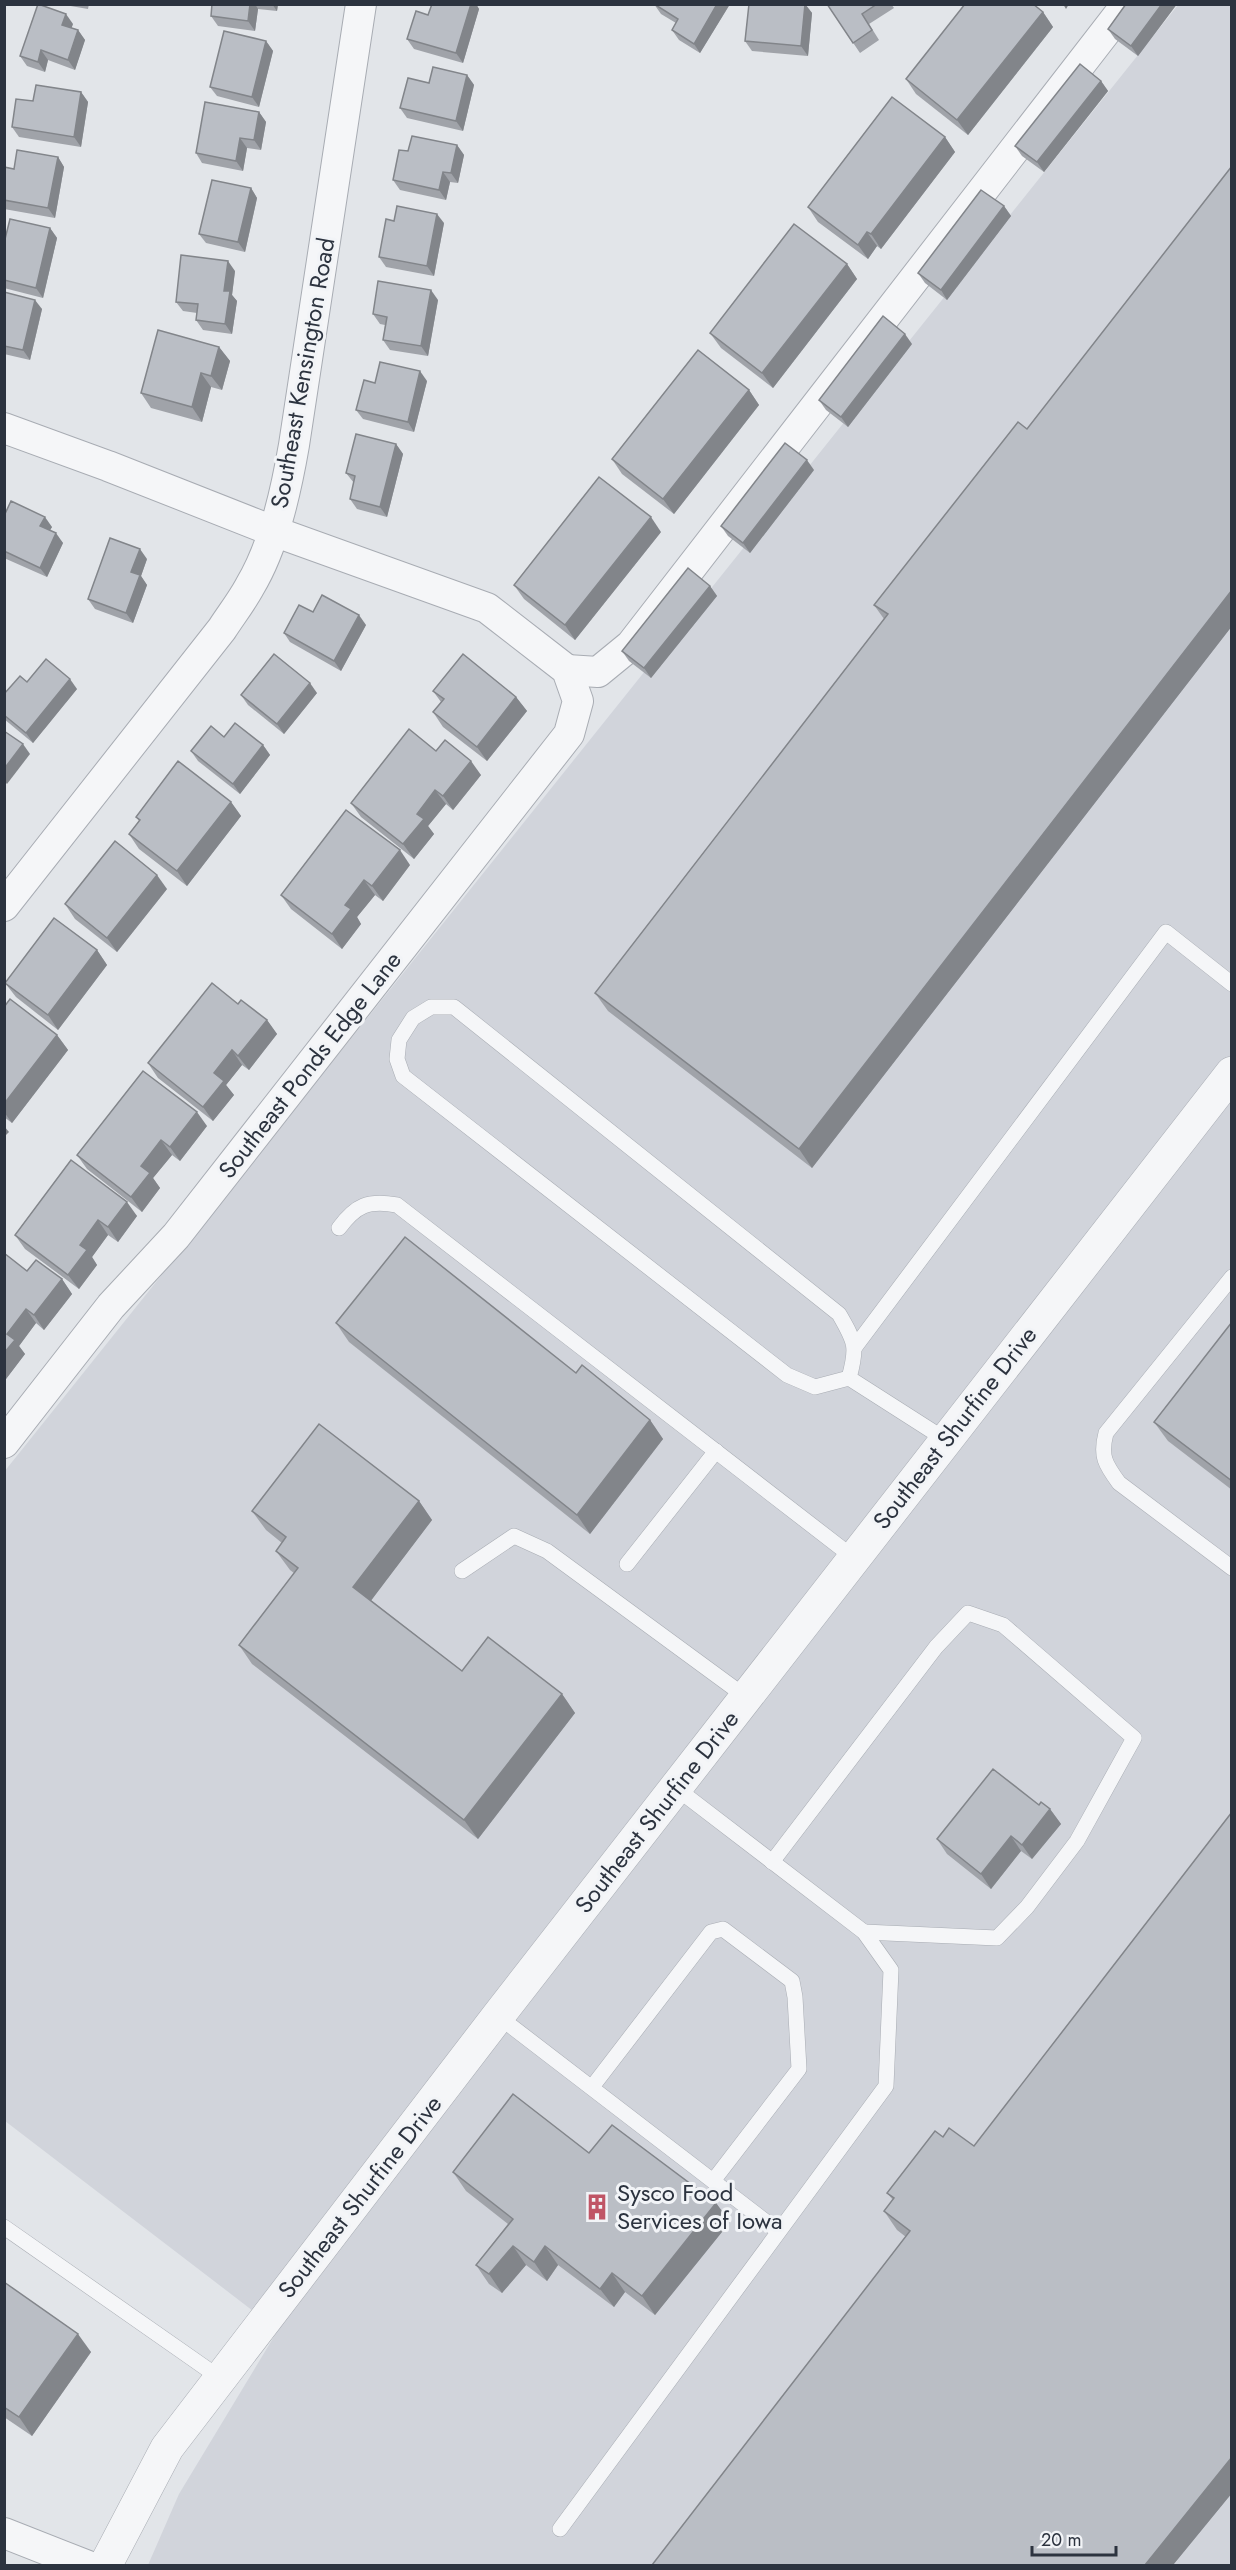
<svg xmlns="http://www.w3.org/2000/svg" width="1236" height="2570" font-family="Jost,sans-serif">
	<rect width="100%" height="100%" fill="#e2e5e9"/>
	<polygon fill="#d1d4db" points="1178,5 1231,5 1231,2565 148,2565 179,2494 278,2330 5,2121 4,1472"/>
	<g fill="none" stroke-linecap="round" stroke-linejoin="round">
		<g stroke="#a8acb3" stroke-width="16">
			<g id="service">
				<path d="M339,1228C356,1205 368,1200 397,1205L854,1558"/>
				<path d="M1232,1277L1106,1433C1100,1456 1105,1464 1119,1483L1232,1568"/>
				<polyline points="855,1347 1166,932 1232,984"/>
				<path d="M849,1378C858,1346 855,1342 839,1314L454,1007H431L413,1018L399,1040L397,1059L403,1076L787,1375L815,1387L849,1378L946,1440"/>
				<polyline points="627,1564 716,1451"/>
				<polyline points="462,1571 514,1536 547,1551 746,1697"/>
				<polyline points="772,1862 936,1647 968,1613 1003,1625 1134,1738 1077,1841 1027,1907 997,1938 864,1932"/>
				<polyline points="498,2016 778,2231"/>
				<polyline points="592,2087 711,1932 723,1929 792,1981 795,1997 799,2069 713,2181"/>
				<polyline points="4,2227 220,2378"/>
				<polyline points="560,2529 886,2086 891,1970 864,1932 676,1788"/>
			</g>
		</g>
		<g stroke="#a8acb3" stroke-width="32">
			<g id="minor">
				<polyline points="4,428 108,466 273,531 487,608 567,670 578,701 569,734 176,1236 111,1306 4,1443"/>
				<polyline points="567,670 598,672 631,645 1127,4"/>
				<path d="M4,906L222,629C231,615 242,601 250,586C274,546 286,491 294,445L361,4"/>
				<polyline points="4,2533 88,2566"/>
			</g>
		</g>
		<g stroke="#a8acb3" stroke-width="34">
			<polyline id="tertiary" points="105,2566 167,2448 498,2016 1232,1073"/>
		</g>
		<use href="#service" stroke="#f5f6f8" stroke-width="15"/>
		<use href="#minor" stroke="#f5f6f8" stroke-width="30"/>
		<use href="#tertiary" stroke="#f5f6f8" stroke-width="33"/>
	</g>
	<g fill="#a0a3a9">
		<polygon points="59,4 89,4 88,9"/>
		<polygon points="212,4 278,4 277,11 258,9 255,31 218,26 211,16"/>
		<polygon points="432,4 476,4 479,9 463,63 414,49 407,39 428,15"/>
		<polygon points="654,4 730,4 700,53 679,40 672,30 676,23 661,14"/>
		<polygon points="749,4 805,4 812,13 808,56 752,51 745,41"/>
		<polygon points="827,4 891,4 894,8 869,24 879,40 860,53"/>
		<polygon points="1126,4 1177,4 1138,56 1115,39 1108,29"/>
		<polygon points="1043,12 1053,27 968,135 916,94 906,79"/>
		<polygon points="73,24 71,28 78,30 85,40 75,70 48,60 45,72 27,66 20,56"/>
		<polygon points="266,41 273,51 259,107 217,96 210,87"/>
		<polygon points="467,75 474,85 463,131 407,118 400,108 429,83"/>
		<polygon points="1101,81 1108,91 1044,172 1022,156 1015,146"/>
		<polygon points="81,92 88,102 81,147 19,137 12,127 33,101"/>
		<polygon points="259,112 266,122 261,150 247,148 243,171 202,163 196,153"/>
		<polygon points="945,137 955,152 881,249 877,246 868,259 818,222 808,207"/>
		<polygon points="457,145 464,155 458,183 450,182 446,200 400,190 393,180 408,151"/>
		<polygon points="58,157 64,167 55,218 4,209 4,167 14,169"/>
		<polygon points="1232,166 1232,626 812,1168 608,1011 595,993 884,619 874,605 1027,429"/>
		<polygon points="251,188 257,198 245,252 206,243 199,234"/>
		<polygon points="1004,206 1011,216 947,300 925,283 918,273"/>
		<polygon points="444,223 434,276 386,267 379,257"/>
		<polygon points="50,228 57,238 43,298 4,288 4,243"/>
		<polygon points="847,264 857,279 773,388 721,348 710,333"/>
		<polygon points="235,271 232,295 237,301 232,334 203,330 196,320 197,313 183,311 176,302"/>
		<polygon points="4,292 42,309 30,360 4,354"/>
		<polygon points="438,300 428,356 390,350 383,340 385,325 380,324 373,314"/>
		<polygon points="912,344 848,427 826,410 819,400"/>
		<polygon points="219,347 230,361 222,390 211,387 202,422 151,408 141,393"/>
		<polygon points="427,381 414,432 363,419 356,410"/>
		<polygon points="749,390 759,405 674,514 622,474 612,459"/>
		<polygon points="396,444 403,454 387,517 357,509 350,499 354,483 346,473"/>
		<polygon points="814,470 750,553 728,536 721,526"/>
		<polygon points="4,516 52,527 50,530 63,543 47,577 4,558"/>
		<polygon points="661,532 575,640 524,599 514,585"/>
		<polygon points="147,559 141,576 147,585 133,623 95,609 88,599"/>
		<polygon points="710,586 717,596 651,678 629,661 622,651"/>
		<polygon points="313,612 366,625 341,671 290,642 284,633"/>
		<polygon points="27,682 77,689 33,743 4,719 4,694"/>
		<polygon points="433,691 516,697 527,711 487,761 443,727 433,712 441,702"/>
		<polygon points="317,693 284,734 248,705 241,695"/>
		<polygon points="224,737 263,745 270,755 240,794 198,761 191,751"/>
		<polygon points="436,751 481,775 453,810 446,804 428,826 434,834 414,859 361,817 351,803"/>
		<polygon points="231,802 241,816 187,886 139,849 129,834 139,821 136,817"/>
		<polygon points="410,865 383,901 375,895 357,917 361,924 342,949 291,909 281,895"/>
		<polygon points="167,889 117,952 75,919 65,904"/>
		<polygon points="97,950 107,965 58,1030 16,997 5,983"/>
		<polygon points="238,1004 267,1020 277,1034 249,1070 242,1065 226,1085 234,1095 213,1121 158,1078 148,1063"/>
		<polygon points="4,1007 57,1035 68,1050 12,1123 4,1117"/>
		<polygon points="207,1126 180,1161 172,1155 153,1178 160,1188 142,1212 87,1169 77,1155"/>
		<polygon points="71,1160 137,1216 118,1242 108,1235 92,1257 97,1265 79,1289 25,1249 15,1235"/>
		<polygon points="4,1253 27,1271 62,1279 72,1294 44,1330 36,1323 19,1346 25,1354 6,1379 4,1377"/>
		<polygon points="1232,1322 1232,1490 1168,1441 1154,1422"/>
		<polygon points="336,1323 576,1373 650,1420 663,1439 590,1534 349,1342"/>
		<polygon points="419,1501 432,1520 371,1600 462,1671 562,1694 575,1713 478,1839 252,1664 239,1645 294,1573 290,1570 276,1551 282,1543 266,1530 252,1511"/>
		<polygon points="1039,1805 1050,1809 1061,1824 1032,1859 1021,1851 991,1889 947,1854 937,1839"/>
		<polygon points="1232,1812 1232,2493 1173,2565 652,2565 906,2237 897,2230 884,2211 893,2200 887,2193 943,2137 974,2146"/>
		<polygon points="589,2153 716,2203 730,2222 655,2315 625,2292 614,2307 558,2265 547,2281 526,2265 502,2293 489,2284 476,2265 508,2224 466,2191 453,2172"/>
		<polygon points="4,2282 91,2352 32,2436 4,2417"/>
	</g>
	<g fill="#82858a">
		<polygon points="250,4 255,4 258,9 255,31 248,21"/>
		<polygon points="272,4 278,4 277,11"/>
		<polygon points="471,4 476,4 479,9 463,63 456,53"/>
		<polygon points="717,4 730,4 700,53 694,44"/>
		<polygon points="805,4 812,13 808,56 801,46"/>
		<polygon points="1063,4 1069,4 1066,9"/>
		<polygon points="1162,4 1177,4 1138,56 1131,46"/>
		<polygon points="1043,12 1053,27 968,135 957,120"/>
		<polygon points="66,14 73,24 69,35 62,25"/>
		<polygon points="78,30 85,40 75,70 68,60"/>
		<polygon points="266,41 273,51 259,107 252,97"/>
		<polygon points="41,50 48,60 45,72 38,62"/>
		<polygon points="467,75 474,85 463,131 456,121"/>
		<polygon points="1101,81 1108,91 1044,172 1037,162"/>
		<polygon points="81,92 88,102 81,147 74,137"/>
		<polygon points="259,112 266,122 261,150 254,140"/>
		<polygon points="945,137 955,152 881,249 871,234"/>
		<polygon points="240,138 247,148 243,171 236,161"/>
		<polygon points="457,145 464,155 458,183 451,173"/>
		<polygon points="58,157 64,167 55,218 48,208"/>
		<polygon points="443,172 450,182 446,200 439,190"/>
		<polygon points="251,188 257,198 245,252 238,242"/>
		<polygon points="1004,206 1011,216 947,300 941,290"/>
		<polygon points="437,214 444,223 434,276 427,266"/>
		<polygon points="50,228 57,238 43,298 36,288"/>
		<polygon points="867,232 877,246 868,259 858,245"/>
		<polygon points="228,261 235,271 232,295 237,301 232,334 225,324 224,291"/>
		<polygon points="847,264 857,279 773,388 762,373"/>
		<polygon points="431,290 438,300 428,356 421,346"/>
		<polygon points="35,300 42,309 30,360 23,350"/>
		<polygon points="905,334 912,344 848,427 841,417"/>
		<polygon points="219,347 230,361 222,390 211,376"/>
		<polygon points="420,371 427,381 414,432 408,422"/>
		<polygon points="201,373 211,387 202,422 192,407"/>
		<polygon points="749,390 759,405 674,514 663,499"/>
		<polygon points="396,444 403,454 387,517 380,507"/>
		<polygon points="807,460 814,470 750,553 743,543"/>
		<polygon points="45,517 52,527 47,535 40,526"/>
		<polygon points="651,517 661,532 575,640 565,625"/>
		<polygon points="56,533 63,543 47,577 40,568"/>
		<polygon points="140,549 147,559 141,576 147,585 133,623 126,613 131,572"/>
		<polygon points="710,586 717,596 651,678 644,668"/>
		<polygon points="1232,590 1232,626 812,1168 799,1149"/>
		<polygon points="359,615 366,625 341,671 334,661"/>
		<polygon points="70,679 77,689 33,743 26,733"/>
		<polygon points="310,683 317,693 284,734 277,724"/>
		<polygon points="516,697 527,711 487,761 477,747"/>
		<polygon points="23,744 30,754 7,784 4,781 4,769"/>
		<polygon points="263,745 270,755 240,794 233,784"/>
		<polygon points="471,761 481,775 453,810 443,796"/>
		<polygon points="435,790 446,804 428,826 434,834 414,859 403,844 417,814"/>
		<polygon points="231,802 241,816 187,886 177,871"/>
		<polygon points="400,850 410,865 383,901 372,886"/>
		<polygon points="157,875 167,889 117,952 107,938"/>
		<polygon points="364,880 375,895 357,917 361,924 342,949 332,934 345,905"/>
		<polygon points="97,950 107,965 58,1030 48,1015"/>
		<polygon points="267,1020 277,1034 249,1070 238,1056"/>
		<polygon points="57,1035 68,1050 12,1123 4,1112 4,1104"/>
		<polygon points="232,1050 242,1065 226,1085 234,1095 213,1121 203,1107 214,1073"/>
		<polygon points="197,1112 207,1126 180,1161 170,1147"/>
		<polygon points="4,1126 9,1132 4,1137"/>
		<polygon points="161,1140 172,1155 153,1178 160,1188 142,1212 131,1197 141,1166"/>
		<polygon points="127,1202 137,1216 118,1242 108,1227"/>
		<polygon points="98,1220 108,1235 92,1257 97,1265 79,1289 68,1275 80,1245"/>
		<polygon points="62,1279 72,1294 44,1330 34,1315"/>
		<polygon points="26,1309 36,1323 19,1346 25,1354 6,1379 4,1376 4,1353 7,1334"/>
		<polygon points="650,1420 663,1439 590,1534 577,1515"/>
		<polygon points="419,1501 432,1520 367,1606 353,1587"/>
		<polygon points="562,1694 575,1713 478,1839 464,1820"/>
		<polygon points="1050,1809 1061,1824 1032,1859 1022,1845"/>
		<polygon points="1011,1836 1021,1851 991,1889 981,1874"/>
		<polygon points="716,2203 730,2222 655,2315 642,2296"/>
		<polygon points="513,2246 526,2265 502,2293 489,2274"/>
		<polygon points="545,2246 558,2265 547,2281 534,2262"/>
		<polygon points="612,2273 625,2292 614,2307 600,2289"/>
		<polygon points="78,2334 91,2352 32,2436 19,2417"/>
		<polygon points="1232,2457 1232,2493 1173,2565 1145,2565"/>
	</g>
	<g fill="#babec5" stroke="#82858a" stroke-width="1.5">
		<polygon points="38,4 66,14 62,25 78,30 68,60 41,50 38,62 20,56"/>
		<polygon points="212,4 250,4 248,21 211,16"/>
		<polygon points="432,4 471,4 456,53 407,39 416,11 428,15"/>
		<polygon points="654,4 717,4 694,44 672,30 678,19"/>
		<polygon points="749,4 805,4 801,46 745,41"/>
		<polygon points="827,4 877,4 862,14 872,30 853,43"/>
		<polygon points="965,4 1033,4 1043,12 957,120 906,79"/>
		<polygon points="1126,4 1162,4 1131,46 1108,29"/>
		<polygon points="224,31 266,41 252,97 210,87"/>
		<polygon points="1080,64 1101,81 1037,162 1015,146"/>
		<polygon points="433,67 467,75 456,121 400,108 408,78 429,83"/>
		<polygon points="36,85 81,92 74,137 12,127 16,99 33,101"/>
		<polygon points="892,97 945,137 871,234 867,232 858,245 808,207"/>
		<polygon points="205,102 259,112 254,140 240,138 236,161 196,153"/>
		<polygon points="412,136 457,145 451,173 443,172 439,190 393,180 399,150 408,151"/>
		<polygon points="17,150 58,157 48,208 4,200 4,167 14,169"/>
		<polygon points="1232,166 1232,590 799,1149 595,993 888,614 874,605 1018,422 1027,429"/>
		<polygon points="212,180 251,188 238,242 199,234"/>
		<polygon points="981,190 1004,206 941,290 918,273"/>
		<polygon points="397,206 437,214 427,266 379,257 386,219 394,221"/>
		<polygon points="10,219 50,228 36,288 4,280 4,243"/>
		<polygon points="794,224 847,264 762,373 710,333"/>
		<polygon points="181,255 228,261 224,291 230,291 225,324 196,320 198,304 176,302"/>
		<polygon points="378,281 431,290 421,346 383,340 387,317 373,314"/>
		<polygon points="4,292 35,300 23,350 4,346"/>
		<polygon points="883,316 905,334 841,417 819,400"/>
		<polygon points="158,330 219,347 211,376 201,373 192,407 141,393"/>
		<polygon points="698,350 749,390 663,499 612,459"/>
		<polygon points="380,362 420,371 408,422 356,410 364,380 375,383"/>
		<polygon points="356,434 396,444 380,507 350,499 355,476 346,473"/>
		<polygon points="785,443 807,460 743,543 721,526"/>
		<polygon points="599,477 651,517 565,625 514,585"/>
		<polygon points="11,501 45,517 40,526 56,533 40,568 4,551 4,516"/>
		<polygon points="110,538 140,549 131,572 140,575 126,613 88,599"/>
		<polygon points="688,568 710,586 644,668 622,651"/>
		<polygon points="322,595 359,615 334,661 284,633 299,605 313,612"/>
		<polygon points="274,654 310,683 277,724 241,695"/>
		<polygon points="463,654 516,697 477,747 433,712 444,699 433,691"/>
		<polygon points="46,659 70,679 26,733 4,715 4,694 20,676 27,682"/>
		<polygon points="235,723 263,745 233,784 191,751 211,726 224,737"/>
		<polygon points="409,729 436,751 445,740 471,761 443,796 435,790 417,814 424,819 403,844 351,803"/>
		<polygon points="4,731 23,744 4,769"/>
		<polygon points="178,761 231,802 177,871 129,834 140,820 136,817"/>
		<polygon points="346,810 400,850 372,886 364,880 345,905 351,909 332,934 281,895"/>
		<polygon points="115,841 157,875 107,938 65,904"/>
		<polygon points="54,918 97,950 48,1015 5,983"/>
		<polygon points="212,983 238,1004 241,1000 267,1020 238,1056 232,1050 214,1073 224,1081 203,1107 148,1063"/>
		<polygon points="10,999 57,1035 4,1104 4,1007"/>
		<polygon points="143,1071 197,1112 170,1147 161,1140 141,1166 150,1173 131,1197 77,1155"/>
		<polygon points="71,1160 127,1202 108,1227 98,1220 80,1245 87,1250 68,1275 15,1235"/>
		<polygon points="405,1237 576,1373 582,1365 650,1420 577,1515 336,1323"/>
		<polygon points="4,1253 27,1271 36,1260 62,1279 34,1315 26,1309 7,1334 15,1340 4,1353"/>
		<polygon points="1232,1322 1232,1481 1154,1422"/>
		<polygon points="319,1424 419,1501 353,1587 462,1671 488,1637 562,1694 464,1820 239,1645 298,1568 276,1551 286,1537 252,1511"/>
		<polygon points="993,1769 1039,1805 1041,1802 1050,1809 1022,1845 1011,1836 981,1874 937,1839"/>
		<polygon points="1232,1812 1232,2457 1145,2565 652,2565 910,2231 884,2211 894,2198 887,2193 935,2131 943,2137 949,2128 974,2146"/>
		<polygon points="513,2094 589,2153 612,2125 716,2203 642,2296 612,2273 600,2289 545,2246 534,2262 513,2246 489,2274 476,2265 513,2219 453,2172"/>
		<polygon points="4,2282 78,2334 19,2417 4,2407"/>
	</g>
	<defs>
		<g id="building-bare" transform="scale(2.07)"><path d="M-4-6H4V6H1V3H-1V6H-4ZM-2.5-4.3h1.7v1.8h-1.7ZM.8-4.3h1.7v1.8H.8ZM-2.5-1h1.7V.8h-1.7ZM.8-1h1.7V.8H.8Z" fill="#c05566" stroke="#f2f4f7" stroke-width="2.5" paint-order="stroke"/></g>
	</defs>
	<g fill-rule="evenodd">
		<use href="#building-bare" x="597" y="2207"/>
	</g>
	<g text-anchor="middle" stroke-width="6" stroke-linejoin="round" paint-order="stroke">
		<g font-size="24" fill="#2c333f" stroke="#f2f4f7">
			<text transform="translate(303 373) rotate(-80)" y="8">Southeast Kensington Road</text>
			<text transform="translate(310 1065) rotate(-52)" y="8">Southeast Ponds Edge Lane</text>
			<text transform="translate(955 1428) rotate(-52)" y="8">Southeast Shurfine Drive</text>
			<text transform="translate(657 1812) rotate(-52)" y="8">Southeast Shurfine Drive</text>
			<text transform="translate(360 2197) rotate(-52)" y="8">Southeast Shurfine Drive</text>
		</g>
		<g font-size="24" fill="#2c333f" stroke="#f2f4f7" text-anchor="start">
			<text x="617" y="2201">Sysco Food<tspan x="617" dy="28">Services of Iowa</tspan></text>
		</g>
	</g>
	<rect width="1236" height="2570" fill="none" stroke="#2c333f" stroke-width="12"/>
	<path d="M1032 2546v9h84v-9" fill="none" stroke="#2c333f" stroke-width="3"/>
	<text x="1041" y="2546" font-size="18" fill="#2c333f" stroke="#f2f4f7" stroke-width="4.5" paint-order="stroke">20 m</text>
</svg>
